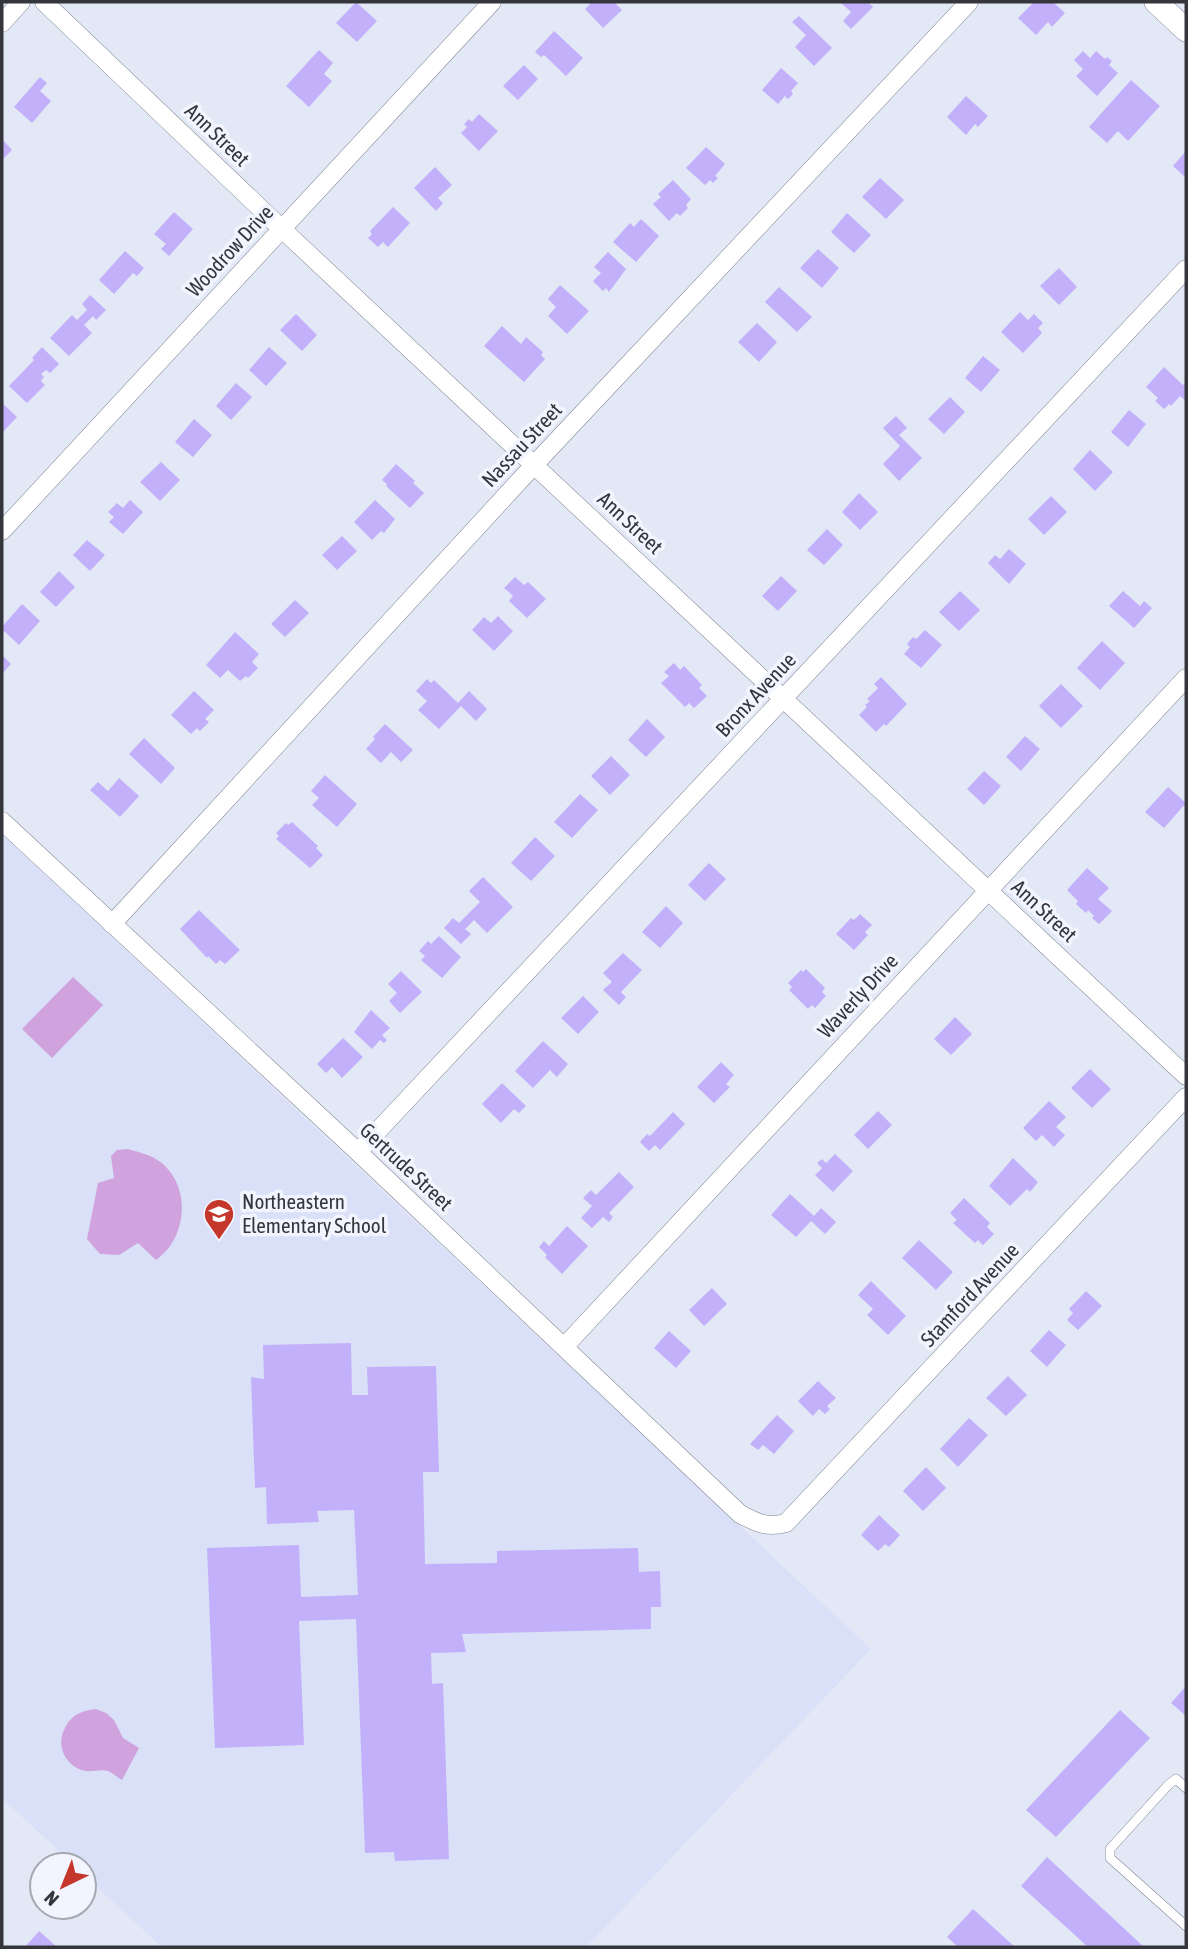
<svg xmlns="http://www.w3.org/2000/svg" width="1188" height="1949" font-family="'Asap Condensed',sans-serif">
	<rect width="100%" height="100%" fill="#e3e8f7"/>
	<polygon fill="#d9e0f7" points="2,834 871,1649 586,1947 162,1947 84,1875 84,1865 74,1865 2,1798"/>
	<g fill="#d0a2de">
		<polygon points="73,977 103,1005 52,1058 22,1029"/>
		<path d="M128,1149C138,1152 151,1155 159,1161C192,1185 188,1238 156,1260L138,1243L119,1255L100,1254L87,1239L98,1183L114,1178L111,1156L117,1150Z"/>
		<path d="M96,1709L106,1713L114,1720L123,1738L139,1748L122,1780C118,1778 113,1773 108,1771C101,1769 93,1772 86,1771C66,1768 55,1745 65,1728C72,1714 82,1711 96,1709Z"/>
	</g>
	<g fill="#c2b1fa">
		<polygon points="356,2 377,21 357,42 336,23"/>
		<polygon points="592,2 614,2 622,10 603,28 585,9"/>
		<polygon points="840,2 868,2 873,7 851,29 843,21 851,12"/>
		<polygon points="1034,2 1053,2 1065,13 1052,27 1048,22 1036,35 1018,18"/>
		<polygon points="799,16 832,48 814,66 795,47 806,35 792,22"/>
		<polygon points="554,31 583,58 566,76 544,55 541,57 535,52"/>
		<polygon points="319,50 333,63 324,74 332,81 309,107 286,86"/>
		<polygon points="1083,51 1090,58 1096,51 1105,59 1107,57 1112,61 1109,65 1118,73 1097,96 1076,76 1083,69 1074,60"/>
		<polygon points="524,65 538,79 518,100 503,86"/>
		<polygon points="781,68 798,83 791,91 793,94 788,99 785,96 778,104 762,90"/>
		<polygon points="40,77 47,83 40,91 51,101 32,123 14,107"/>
		<polygon points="1131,80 1160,106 1128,141 1118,131 1107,143 1089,127"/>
		<polygon points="966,96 988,116 978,127 975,124 966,135 947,117"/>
		<polygon points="479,114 498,131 479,151 461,133 467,127 464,124 469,119 472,122"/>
		<polygon points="2,139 12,150 2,160"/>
		<polygon points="706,147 725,164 715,176 718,178 713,183 710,180 705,185 686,168"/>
		<polygon points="1186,151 1186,178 1173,166"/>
		<polygon points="435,167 452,185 438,198 443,203 436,211 414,188"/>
		<polygon points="880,178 904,200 886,219 862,197"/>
		<polygon points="673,180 691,199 686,205 688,208 680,216 677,213 669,221 653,204 661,197 658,194"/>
		<polygon points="393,207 410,223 388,247 383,242 378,247 368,238 372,234 370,231"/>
		<polygon points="174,212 193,229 169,256 161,249 166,244 154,234"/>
		<polygon points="847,213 871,235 854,253 831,232"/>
		<polygon points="641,219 659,236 636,262 613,242 630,223 634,227"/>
		<polygon points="818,249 839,268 822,288 800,268"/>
		<polygon points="125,251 144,268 137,276 133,273 114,294 99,280"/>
		<polygon points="608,252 626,269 609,292 606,288 603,291 593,281 601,273 594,267"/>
		<polygon points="1059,268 1077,287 1059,305 1040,286"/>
		<polygon points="560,285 589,311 567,334 548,316 556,307 548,299"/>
		<polygon points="779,287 812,317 797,332 765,302"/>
		<polygon points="90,295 106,310 96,320 93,316 84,325 92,333 69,356 50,338 72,315 77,320 87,310 82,304"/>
		<polygon points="1020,312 1028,320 1034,314 1043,323 1038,328 1042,333 1023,353 1001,332"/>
		<polygon points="296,314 317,335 302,351 280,330"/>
		<polygon points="757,323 777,342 759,362 738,342"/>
		<polygon points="502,326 521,344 526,337 543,352 541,355 545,359 524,382 484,346"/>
		<polygon points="42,347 59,364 50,373 46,370 41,374 44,377 41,381 45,385 27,403 9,386 34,360 32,358"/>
		<polygon points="269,347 287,363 266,386 249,370"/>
		<polygon points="983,356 1000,370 981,392 965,378"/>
		<polygon points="1164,367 1183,385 1186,381 1186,401 1180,396 1171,406 1169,404 1164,409 1155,401 1158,398 1146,387"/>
		<polygon points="236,383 252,397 231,420 216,406"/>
		<polygon points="950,397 965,412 944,434 928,419"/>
		<polygon points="2,403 17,417 2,433"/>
		<polygon points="1129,410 1146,424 1128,447 1111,432"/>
		<polygon points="896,416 907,428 899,435 922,458 899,481 883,464 900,446 883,428"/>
		<polygon points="194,419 212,435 193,457 175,442"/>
		<polygon points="1090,450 1113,472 1095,491 1073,469"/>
		<polygon points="161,462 180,480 160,501 140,482"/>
		<polygon points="396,464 415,481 413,483 424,493 410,508 386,486 387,484 382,480"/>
		<polygon points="859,493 878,512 860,530 842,512"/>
		<polygon points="1051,496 1067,512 1044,535 1028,519"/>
		<polygon points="130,500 143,512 123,534 109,522 114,517 108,512 117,503 123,508"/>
		<polygon points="375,500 395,519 384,533 381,531 372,540 354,522"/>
		<polygon points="827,529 843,545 824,565 807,550"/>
		<polygon points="342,536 357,551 337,570 322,555"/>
		<polygon points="87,540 105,555 90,571 73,555"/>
		<polygon points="1009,549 1026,564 1009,584 988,563 995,555 1000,559"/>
		<polygon points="59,571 75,587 56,607 40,592"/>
		<polygon points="781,576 797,591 778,611 762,596"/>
		<polygon points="515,577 524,585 528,582 546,599 527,618 509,601 513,596 504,588"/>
		<polygon points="960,591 980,610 959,631 939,612"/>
		<polygon points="1123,591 1140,606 1144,601 1152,608 1134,628 1109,606"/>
		<polygon points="295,600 309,613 285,637 271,624"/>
		<polygon points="22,604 40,621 19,645 2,629 2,627"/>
		<polygon points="498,616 513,631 494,651 472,630 484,617 491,623"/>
		<polygon points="925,630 942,645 921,668 904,654 910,647 907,644 913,637 916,639"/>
		<polygon points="235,632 259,654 252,662 258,668 248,678 246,676 240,681 228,670 220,678 206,665"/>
		<polygon points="1102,641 1125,663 1100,690 1077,668"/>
		<polygon points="2,655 11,664 2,674"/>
		<polygon points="674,663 680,670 684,666 702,685 699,688 707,696 694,708 689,703 685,707 661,683 669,676 664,672"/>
		<polygon points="881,677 907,704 886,726 884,724 876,732 859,715 867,707 865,705 870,701 867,699 878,688 874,684"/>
		<polygon points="427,679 431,683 434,680 458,703 469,691 487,709 476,721 461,706 439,729 418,710 427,701 416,691"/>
		<polygon points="1061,684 1083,706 1061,728 1039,706"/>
		<polygon points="194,691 214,710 205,719 209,722 200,731 197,728 191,734 171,715"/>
		<polygon points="647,719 665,737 646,757 628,740"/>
		<polygon points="385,724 413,750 401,762 391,752 381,763 366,749 375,739 373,737"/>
		<polygon points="1025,736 1040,749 1021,771 1006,757"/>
		<polygon points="144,738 175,768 161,784 129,754"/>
		<polygon points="611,756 630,775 610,795 591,776"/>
		<polygon points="984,771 1001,786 984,805 967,789"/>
		<polygon points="325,775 357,804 337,827 312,805 319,798 311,791"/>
		<polygon points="119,778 139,796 120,817 90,790 98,782 108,791"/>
		<polygon points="1168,787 1186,803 1164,828 1145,812"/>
		<polygon points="580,794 598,810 572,838 554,822"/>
		<polygon points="292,822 318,846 316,848 323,855 310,868 276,839 279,836 276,833 286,823 288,825"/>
		<polygon points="535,837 555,856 531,881 511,863"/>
		<polygon points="709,863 726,879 705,901 688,885"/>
		<polygon points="1087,868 1109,888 1098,899 1112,911 1099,924 1092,918 1094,916 1088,910 1086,913 1076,904 1078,901 1067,890"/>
		<polygon points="483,877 513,907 487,933 474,920 465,929 471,934 461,944 444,928 453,918 459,923 480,902 469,891"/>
		<polygon points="666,906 683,923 660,948 642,932"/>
		<polygon points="199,910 240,950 225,964 220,960 216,964 208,956 207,958 180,929"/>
		<polygon points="860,914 872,925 865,932 868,935 854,950 836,934 851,918 854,920"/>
		<polygon points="439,936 461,957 442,978 421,960 425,956 419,951 428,941 431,944"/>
		<polygon points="623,953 642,970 621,992 626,997 619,1005 603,990 612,982 603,973"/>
		<polygon points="806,969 825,988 822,992 826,996 815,1008 812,1005 808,1009 789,990 792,987 788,983 801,970 803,972"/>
		<polygon points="401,971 422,992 400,1013 389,1001 397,993 388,984"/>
		<polygon points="583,996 599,1012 578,1034 561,1018"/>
		<polygon points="371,1010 390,1028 382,1035 387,1040 384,1043 380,1040 372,1049 354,1032"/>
		<polygon points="955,1017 972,1034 951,1055 934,1039"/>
		<polygon points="343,1038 363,1057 342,1078 332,1067 326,1073 317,1064"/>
		<polygon points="543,1041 568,1064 557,1077 550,1070 533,1088 515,1071"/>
		<polygon points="721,1062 734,1075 726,1084 730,1087 714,1103 697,1087"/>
		<polygon points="1090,1069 1111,1089 1092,1108 1071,1088"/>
		<polygon points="502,1083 526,1106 519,1113 514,1109 501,1123 482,1104"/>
		<polygon points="1049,1101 1066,1117 1056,1127 1065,1135 1054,1147 1042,1135 1036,1141 1023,1128"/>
		<polygon points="878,1111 892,1125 868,1149 854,1135"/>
		<polygon points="673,1112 685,1124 660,1150 655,1145 649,1151 640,1142 647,1134 650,1136"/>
		<polygon points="835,1154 853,1171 833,1192 815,1175 822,1168 817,1163 822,1159 826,1163"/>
		<polygon points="1013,1158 1038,1182 1030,1192 1027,1189 1010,1206 989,1186"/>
		<polygon points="619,1172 634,1187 609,1213 613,1217 609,1222 603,1217 592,1228 581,1218 592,1206 583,1198 591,1190 596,1195"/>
		<polygon points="790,1194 814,1216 821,1208 836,1222 825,1234 811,1221 796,1237 771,1215"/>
		<polygon points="964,1198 990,1223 987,1227 994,1234 983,1245 978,1240 975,1243 953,1223 957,1220 950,1213"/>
		<polygon points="567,1226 588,1246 562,1274 545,1257 547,1255 539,1247 544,1241 549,1246"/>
		<polygon points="919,1240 953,1272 936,1290 902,1258"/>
		<polygon points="871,1281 906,1316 888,1335 867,1315 873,1309 858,1295"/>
		<polygon points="712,1288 727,1304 704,1326 689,1310"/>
		<polygon points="1086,1291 1102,1306 1078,1330 1067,1320 1073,1313 1069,1309"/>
		<polygon points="1049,1330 1066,1345 1047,1367 1030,1351"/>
		<polygon points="669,1331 691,1351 676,1368 654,1348"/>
		<polygon points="351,1343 352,1395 368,1395 367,1367 436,1366 439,1472 423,1472 425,1564 497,1563 497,1551 638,1548 639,1572 660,1571 661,1607 651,1607 651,1629 462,1634 466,1652 431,1653 432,1684 443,1683 449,1859 395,1861 394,1852 365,1853 356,1619 299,1621 304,1745 215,1748 207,1548 299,1545 301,1597 358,1595 354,1510 317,1511 319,1522 267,1524 266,1487 255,1488 251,1377 264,1379 263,1345"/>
		<polygon points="1008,1376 1027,1395 1006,1416 986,1398"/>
		<polygon points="818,1381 836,1398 827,1406 830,1409 825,1414 819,1409 813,1416 798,1401"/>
		<polygon points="777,1415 794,1431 774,1454 763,1445 758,1450 750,1444"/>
		<polygon points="969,1418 988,1435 958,1467 940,1449"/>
		<polygon points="926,1467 946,1488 923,1511 903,1491"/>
		<polygon points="879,1515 900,1535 889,1547 885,1544 878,1551 861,1535"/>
		<polygon points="1186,1686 1186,1716 1171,1703"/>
		<polygon points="1120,1710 1150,1738 1056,1837 1026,1810"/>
		<polygon points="1047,1857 1144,1947 1088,1947 1021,1886"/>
		<polygon points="973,1909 1015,1947 958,1947 947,1937"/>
		<polygon points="39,1931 57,1947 25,1947"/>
	</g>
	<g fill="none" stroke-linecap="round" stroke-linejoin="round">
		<g stroke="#818593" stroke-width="10">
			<polyline id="service" points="1186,1788 1176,1779 1169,1784 1110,1849 1110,1858 1186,1926"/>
		</g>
		<g stroke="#818593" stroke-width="19">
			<g id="minor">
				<polyline points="44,2 282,229 1186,1076"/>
				<polyline points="2,23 21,2"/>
				<polyline points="2,531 492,2"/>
				<path d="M2,821L358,1152L740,1514C757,1523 767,1528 786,1523L1186,1097"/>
				<polyline points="112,924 534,465 969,2"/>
				<polyline points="358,1152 1186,269"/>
				<polyline points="564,1347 1186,678"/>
			</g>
		</g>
		<g stroke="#818593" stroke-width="24">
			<polyline id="tertiary" points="1156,2 1186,30"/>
		</g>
		<use href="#service" stroke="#fff" stroke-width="9"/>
		<use href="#minor" stroke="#fff" stroke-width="18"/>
		<use href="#tertiary" stroke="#fff" stroke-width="23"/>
	</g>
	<defs>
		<g id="school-pin" transform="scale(1.575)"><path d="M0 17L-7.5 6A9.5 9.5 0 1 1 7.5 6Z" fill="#c4372a" stroke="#f2f5ff"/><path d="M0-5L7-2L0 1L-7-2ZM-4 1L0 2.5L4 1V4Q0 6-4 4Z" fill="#fff"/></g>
	</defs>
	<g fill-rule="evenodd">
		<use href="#school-pin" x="219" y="1214"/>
	</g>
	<g text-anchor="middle" stroke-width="7" stroke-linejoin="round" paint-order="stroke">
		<g font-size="21" fill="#34363c" stroke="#f2f5ff">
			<text transform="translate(217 135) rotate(44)" y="7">Ann Street</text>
			<text transform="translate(230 251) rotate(-47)" y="7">Woodrow Drive</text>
			<text transform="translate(522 445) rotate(-47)" y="7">Nassau Street</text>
			<text transform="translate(630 523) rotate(43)" y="7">Ann Street</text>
			<text transform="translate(756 695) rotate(-47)" y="7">Bronx Avenue</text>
			<text transform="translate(1044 911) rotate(43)" y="7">Ann Street</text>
			<text transform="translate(858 996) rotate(-47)" y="7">Waverly Drive</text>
			<text transform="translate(406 1167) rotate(43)" y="7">Gertrude Street</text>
			<text transform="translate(970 1295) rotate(-47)" y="7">Stamford Avenue</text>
		</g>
		<g font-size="21" fill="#34363c" stroke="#f2f5ff" text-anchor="start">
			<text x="242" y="1209">Northeastern<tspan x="242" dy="24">Elementary School</tspan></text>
		</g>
	</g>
	<rect width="1188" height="1949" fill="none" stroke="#34363c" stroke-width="7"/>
	<g transform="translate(63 1886) rotate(223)"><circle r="33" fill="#f2f5ff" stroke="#a6a9b1" stroke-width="2"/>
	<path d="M0-5L12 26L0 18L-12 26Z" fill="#c4372a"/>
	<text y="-10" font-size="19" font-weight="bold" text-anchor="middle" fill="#34363c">N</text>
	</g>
</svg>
